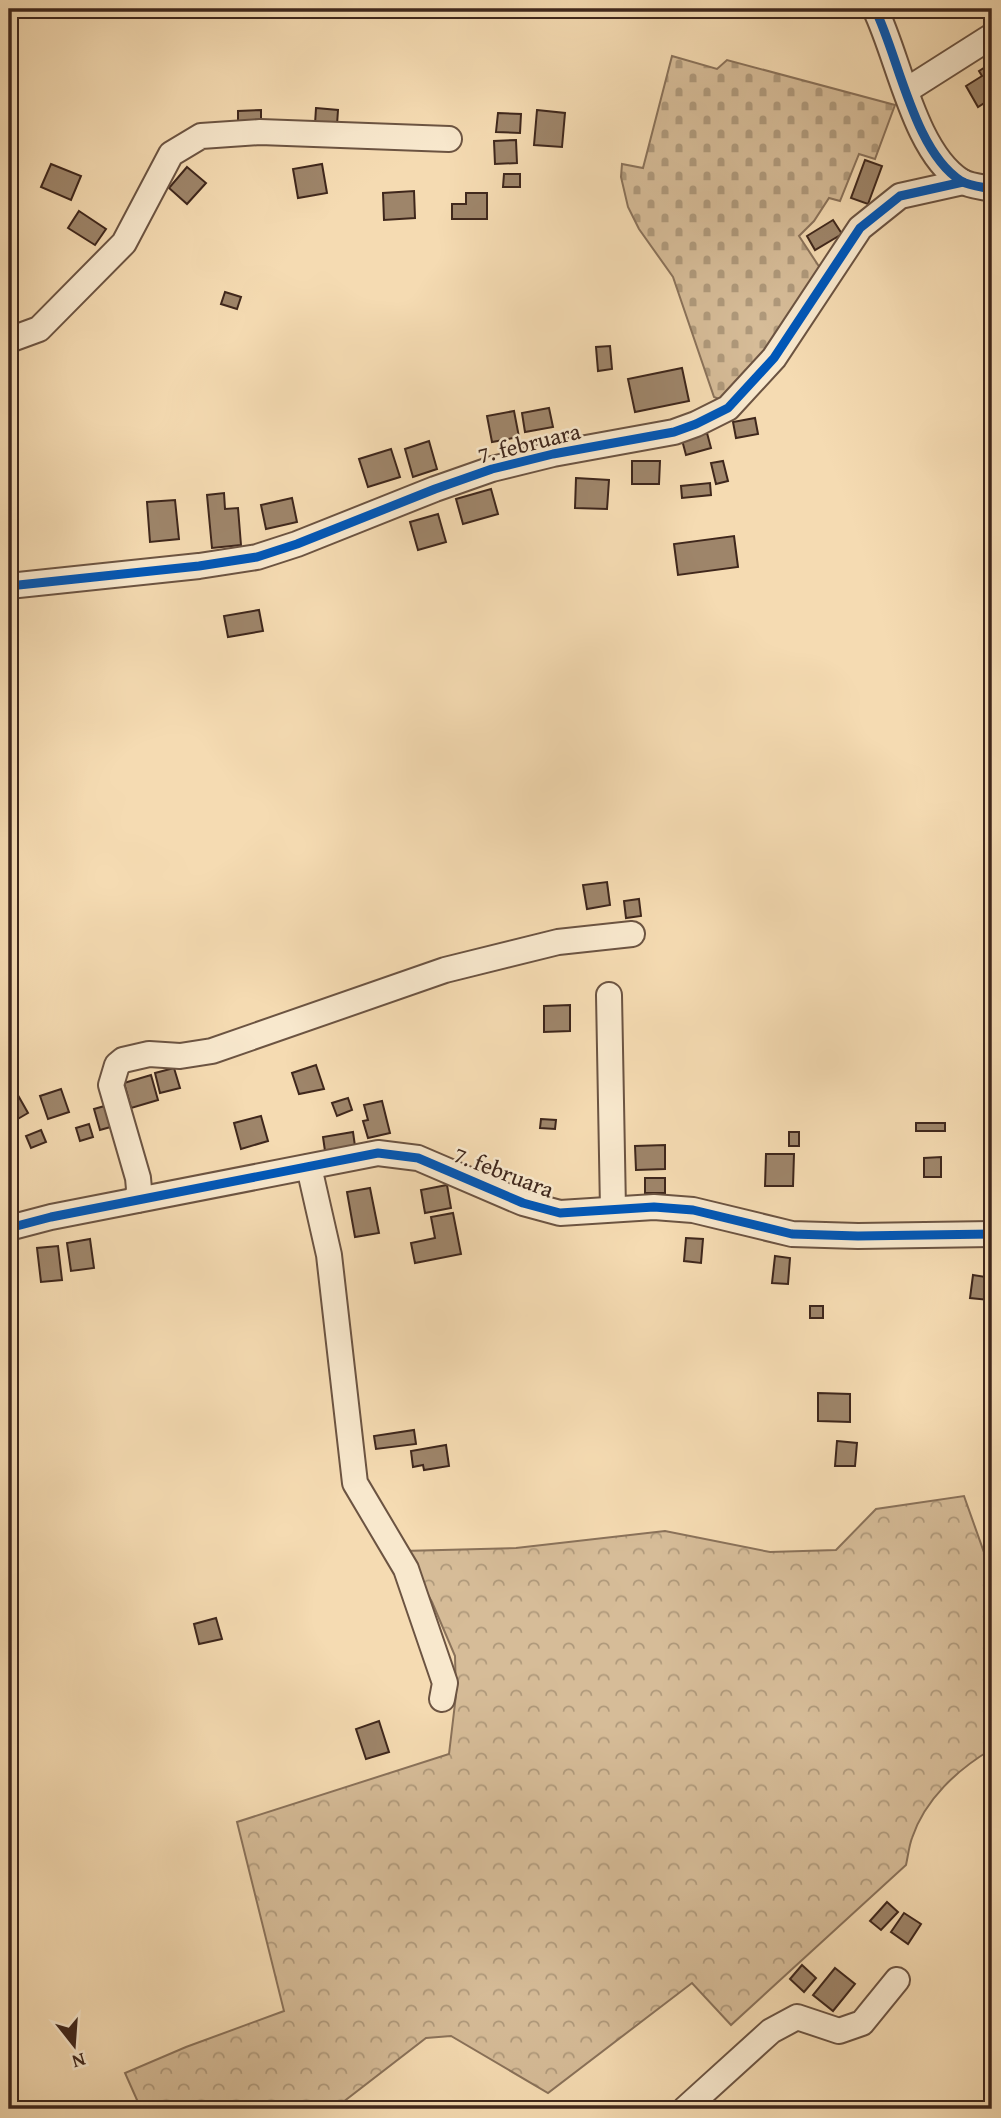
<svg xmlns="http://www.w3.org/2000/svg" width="1001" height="2118" font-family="'Gentium Book Plus',serif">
	<defs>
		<pattern id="forest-crowns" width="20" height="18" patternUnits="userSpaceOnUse" patternTransform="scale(1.75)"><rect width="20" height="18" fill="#d6bc98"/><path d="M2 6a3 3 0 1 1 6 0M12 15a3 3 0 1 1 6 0" fill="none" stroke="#af997b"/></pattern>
		<pattern id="cemetery-stones" width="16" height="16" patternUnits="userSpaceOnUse" patternTransform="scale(1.75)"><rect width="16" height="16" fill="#d6bc98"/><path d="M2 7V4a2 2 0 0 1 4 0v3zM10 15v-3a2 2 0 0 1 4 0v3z" fill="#af997b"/></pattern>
	</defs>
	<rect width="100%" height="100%" fill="#f5dbb2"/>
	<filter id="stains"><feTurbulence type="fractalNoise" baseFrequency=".00286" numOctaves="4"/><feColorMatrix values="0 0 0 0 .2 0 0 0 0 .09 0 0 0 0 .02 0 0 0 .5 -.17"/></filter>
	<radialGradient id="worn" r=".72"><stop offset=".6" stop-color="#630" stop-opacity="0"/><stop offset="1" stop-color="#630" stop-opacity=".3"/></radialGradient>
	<path fill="url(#forest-crowns)" stroke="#8a725a" stroke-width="2" d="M964,1496L992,1575V1749C958,1769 925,1799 912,1838C909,1846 908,1856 906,1865L731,2025L692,1983L548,2093L451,2036L426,2038L334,2109H141L125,2073L186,2047L284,2011L237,1822L449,1754L456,1695L455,1656L432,1602L404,1551L516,1548L665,1531L770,1552L836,1550L876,1509Z"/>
	<polygon fill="url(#cemetery-stones)" stroke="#8a725a" stroke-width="2" points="672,56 717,69 727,60 895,105 875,159 859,154 840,201 829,198 814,221 799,236 820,268 756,363 726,397 719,399 714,397 673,277 639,229 628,207 621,177 622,164 643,168"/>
	<g fill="#9e856a" stroke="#3f271c" stroke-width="2">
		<polygon points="990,64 992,67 992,98 978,107 966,86 982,76 979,71"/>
		<polygon points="316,108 338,110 337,125 315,124"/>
		<polygon points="261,110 261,124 238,125 238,111"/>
		<polygon points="537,110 565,113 562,147 534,145"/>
		<polygon points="498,113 521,114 520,133 496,132"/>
		<polygon points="516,140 517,163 495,164 494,141"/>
		<polygon points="865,160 882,166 868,204 851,198"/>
		<polygon points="51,164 81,176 71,200 41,187"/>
		<polygon points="322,164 327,193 298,198 293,169"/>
		<polygon points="187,167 206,183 187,204 169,188"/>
		<polygon points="504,174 520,174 520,187 503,187"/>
		<polygon points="414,191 415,218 384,220 383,193"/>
		<polygon points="466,193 487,193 487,219 452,219 452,204 466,204"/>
		<polygon points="79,211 106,229 95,245 68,228"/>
		<polygon points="833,220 842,234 815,250 807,236"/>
		<polygon points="9,289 15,289 13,314 9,314"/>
		<polygon points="225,292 241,297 237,309 221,304"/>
		<polygon points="610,346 612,369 598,371 596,347"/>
		<polygon points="682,368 689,401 635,412 628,379"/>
		<polygon points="549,408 553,427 525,432 522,413"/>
		<polygon points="514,411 519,437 492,442 487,416"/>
		<polygon points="755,418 758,434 736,438 733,422"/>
		<polygon points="707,433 711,448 686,455 682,440"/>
		<polygon points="429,441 437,469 413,477 405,449"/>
		<polygon points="391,449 400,477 368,487 359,459"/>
		<polygon points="632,461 660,461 659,484 632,484"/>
		<polygon points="723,461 728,481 716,484 711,463"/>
		<polygon points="576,478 609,480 607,509 575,508"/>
		<polygon points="710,483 711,495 682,498 681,486"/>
		<polygon points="491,489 498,514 463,524 456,499"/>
		<polygon points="224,493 225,509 238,508 241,545 212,548 207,495"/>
		<polygon points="292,498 297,522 266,529 261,505"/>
		<polygon points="175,500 179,539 150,542 147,502"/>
		<polygon points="438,514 446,542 418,550 410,522"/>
		<polygon points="734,536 738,567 678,575 674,544"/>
		<polygon points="259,610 263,631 228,637 224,616"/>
		<polygon points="607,882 610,905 587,909 583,885"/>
		<polygon points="639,899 641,916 626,918 624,901"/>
		<polygon points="570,1005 570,1031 544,1032 544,1006"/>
		<polygon points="316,1065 324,1089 299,1094 292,1073"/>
		<polygon points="174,1068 180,1088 160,1093 155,1073"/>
		<polygon points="151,1075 158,1100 131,1108 124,1083"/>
		<polygon points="61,1089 69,1112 48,1119 40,1096"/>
		<polygon points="15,1090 28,1113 9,1124 9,1094"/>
		<polygon points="348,1098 352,1110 337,1116 332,1103"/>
		<polygon points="382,1101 390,1133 368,1138 363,1121 368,1120 364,1105"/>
		<polygon points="108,1105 114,1126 100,1130 94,1109"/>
		<polygon points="261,1116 268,1141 241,1149 234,1123"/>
		<polygon points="541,1119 556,1120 555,1129 540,1128"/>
		<rect x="916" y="1123" width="29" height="8"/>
		<polygon points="89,1124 93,1137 80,1141 76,1128"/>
		<polygon points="41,1130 46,1142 31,1148 26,1136"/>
		<polygon points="353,1132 355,1146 325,1151 323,1137"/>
		<rect x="789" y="1132" width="10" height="14"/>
		<polygon points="665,1145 665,1169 636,1170 635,1146"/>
		<polygon points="766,1154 794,1154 793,1186 765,1186"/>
		<polygon points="941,1157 941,1177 924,1177 924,1158"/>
		<rect x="645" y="1178" width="20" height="15"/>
		<polygon points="447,1185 451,1208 425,1213 421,1190"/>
		<polygon points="370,1188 379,1233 355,1237 347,1192"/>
		<polygon points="453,1213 461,1254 415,1263 411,1243 435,1238 431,1217"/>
		<polygon points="686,1238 703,1239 701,1263 684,1261"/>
		<polygon points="90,1239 94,1268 71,1271 67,1243"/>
		<polygon points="58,1246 62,1280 41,1282 37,1248"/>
		<polygon points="775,1256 790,1258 788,1284 772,1283"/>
		<polygon points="973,1275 992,1278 989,1300 970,1298"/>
		<rect x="810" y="1306" width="13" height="12"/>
		<polygon points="818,1393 850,1394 850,1422 818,1421"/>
		<polygon points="414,1430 416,1444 376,1449 374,1436"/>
		<polygon points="837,1441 857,1443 855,1466 835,1466"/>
		<polygon points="446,1445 449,1466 424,1470 423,1465 413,1467 411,1451"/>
		<polygon points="216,1618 222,1639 199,1644 194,1624"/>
		<polygon points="379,1721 389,1752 366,1759 356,1729"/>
		<polygon points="887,1902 898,1912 881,1930 870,1921"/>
		<polygon points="904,1913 921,1924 908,1944 891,1932"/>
		<polygon points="802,1965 816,1978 804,1992 790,1979"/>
		<polygon points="835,1968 855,1984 833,2011 813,1995"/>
	</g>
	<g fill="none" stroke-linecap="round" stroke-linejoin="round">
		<g stroke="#6c5442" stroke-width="28">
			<g id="minor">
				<path d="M875,9C899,58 914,151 961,181C969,186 983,187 992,189"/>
				<polyline points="907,90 992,36"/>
				<polyline points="9,340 39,329 124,243 171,154 201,136 260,132 449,139"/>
				<polyline points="9,586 199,566 257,557 297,544 435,489 492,469 553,454 674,432 696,424 728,408 774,358 860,228 900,196 963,182"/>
				<polyline points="609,995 613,1209"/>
				<polyline points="309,1167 329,1255 355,1483 406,1569 445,1683 442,1699"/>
				<polyline points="137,1200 139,1189 138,1178 111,1085 117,1065 123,1060 149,1054 180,1056 212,1051 445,970 558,942 632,934"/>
				<polyline points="9,1228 51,1217 378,1153 418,1158 523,1203 560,1213 654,1207 693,1210 792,1234 858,1236 992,1234"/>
				<polyline points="685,2109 771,2031 797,2017 839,2031 862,2023 897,1980"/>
			</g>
		</g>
		<use href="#minor" stroke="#f8e8cd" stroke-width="24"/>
		<g stroke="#f8e8cd" stroke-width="13">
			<g id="cycleway">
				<path d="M875,9C899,58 914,151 961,181C969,186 983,187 992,189"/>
				<polyline points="9,586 199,566 257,557 297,544 435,489 492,469 553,454 674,432 696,424 728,408 774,358 860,228 900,196 963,182"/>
				<polyline points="9,1228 51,1217 378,1153 418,1158 523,1203 560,1213 654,1207 693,1210 792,1234 858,1236 992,1234"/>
			</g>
		</g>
		<use href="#cycleway" stroke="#0057b8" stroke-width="9"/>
	</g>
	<g text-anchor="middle" stroke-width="5" stroke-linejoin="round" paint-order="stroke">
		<g font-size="23" fill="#3f271c" stroke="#f8e8cd">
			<text transform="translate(529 443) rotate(-14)" y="8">7. februara</text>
			<text transform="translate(504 1172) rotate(21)" y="8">7. februara</text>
		</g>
	</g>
	<rect width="1001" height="2118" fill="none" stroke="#f5dbb2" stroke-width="35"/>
	<rect x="10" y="10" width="980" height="2097" fill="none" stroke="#3f271c" stroke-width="3.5"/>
	<rect x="18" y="18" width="966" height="2083" fill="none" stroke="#3f271c" stroke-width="2"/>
	<g transform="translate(74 2045) rotate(163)" stroke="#f8e8cd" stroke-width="5" paint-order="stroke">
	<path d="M0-5L12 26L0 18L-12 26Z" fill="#3f271c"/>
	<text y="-10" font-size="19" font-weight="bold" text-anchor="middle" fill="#3f271c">N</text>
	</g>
	<rect width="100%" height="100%" filter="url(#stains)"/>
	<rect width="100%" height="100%" fill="url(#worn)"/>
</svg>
